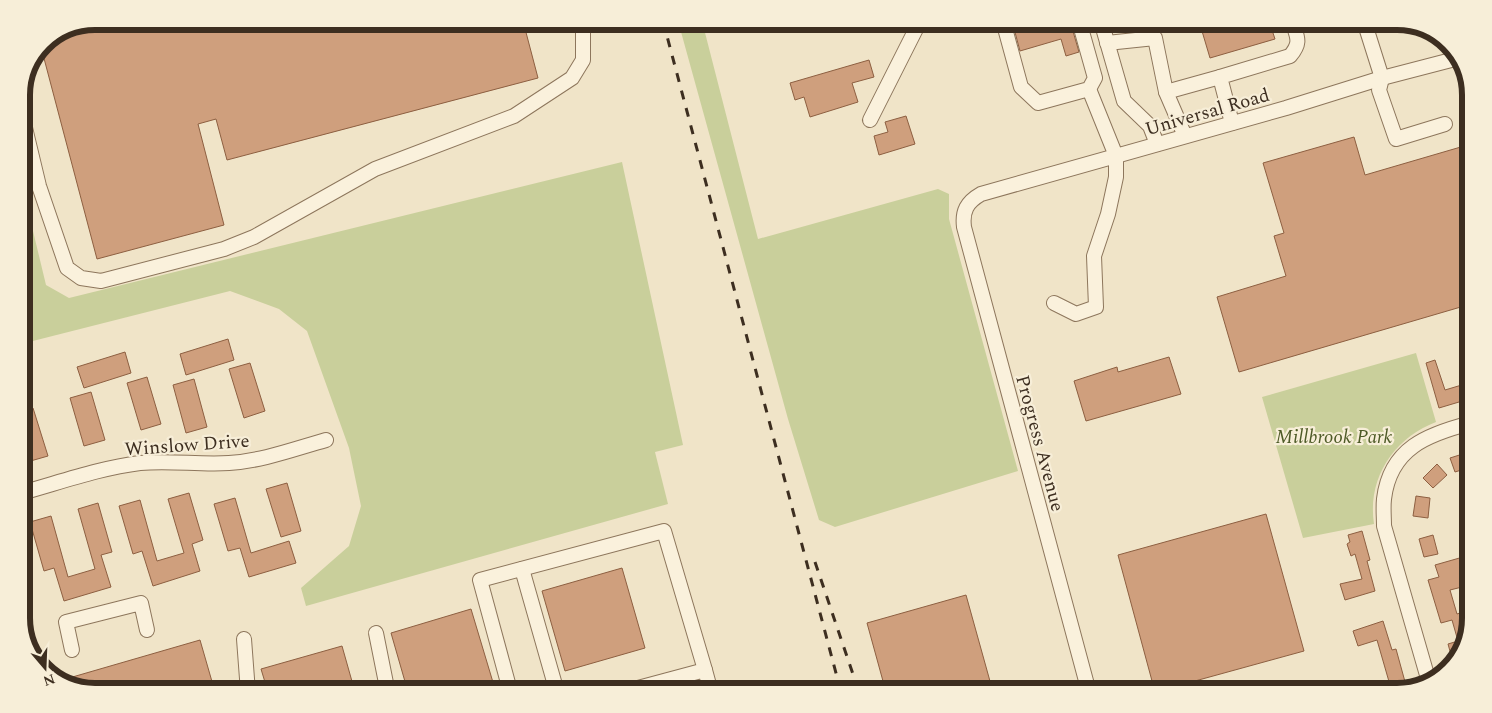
<svg xmlns="http://www.w3.org/2000/svg" width="1492" height="713" font-family="Spectral,serif">
	<rect width="100%" height="100%" fill="#f0e4c8"/>
	<g fill="#c9cf9b">
		<polygon points="678,21 702,21 758,239 938,189 949,194 949,219 1018,471 835,527 819,520 788,419"/>
		<polygon points="622,162 683,445 655,452 668,504 306,606 301,588 349,546 361,506 349,448 307,331 279,309 230,291 21,344 21,181 46,285 69,298"/>
		<path d="M1416,353L1436,422C1394,438 1367,478 1374,524L1303,538L1262,397Z"/>
	</g>
	<g fill="#cf9f7d" stroke="#8d5f41">
		<polygon points="95,21 523,21 538,78 227,160 216,119 198,124 224,225 97,259 41,47 43,43"/>
		<polygon points="1012,21 1070,21 1079,52 1066,56 1061,39 1020,51"/>
		<polygon points="1199,21 1269,21 1275,39 1210,58"/>
		<polygon points="869,60 874,77 852,83 858,102 810,117 804,97 795,100 790,83"/>
		<polygon points="906,116 915,144 879,155 874,136 888,132 885,122"/>
		<polygon points="1354,137 1365,175 1471,144 1471,304 1239,372 1217,297 1286,276 1274,236 1284,233 1263,163"/>
		<polygon points="228,339 234,360 186,375 180,354"/>
		<polygon points="125,352 131,373 84,388 77,367"/>
		<polygon points="1169,357 1181,394 1086,421 1074,381 1117,367 1118,372"/>
		<polygon points="1435,360 1445,390 1465,384 1469,399 1439,408 1426,363"/>
		<polygon points="250,363 265,411 244,418 229,369"/>
		<polygon points="147,377 161,424 141,430 127,383"/>
		<polygon points="194,379 207,427 186,433 173,385"/>
		<polygon points="91,392 105,440 84,446 70,398"/>
		<polygon points="33,408 48,456 27,462 21,444 21,412"/>
		<polygon points="1469,452 1471,467 1455,472 1450,458"/>
		<polygon points="1437,464 1447,475 1433,488 1423,478"/>
		<polygon points="287,483 301,531 281,537 266,489"/>
		<polygon points="189,493 203,540 192,544 200,571 153,586 142,551 133,554 119,506 140,500 157,561 184,553 168,499"/>
		<polygon points="1416,496 1430,498 1428,518 1413,516"/>
		<polygon points="235,498 251,553 289,541 296,563 249,577 240,548 228,551 214,504"/>
		<polygon points="98,503 112,552 101,555 111,587 64,601 54,568 44,571 30,522 51,516 68,577 95,569 78,509"/>
		<polygon points="1266,514 1304,651 1155,692 1118,555"/>
		<polygon points="1362,531 1370,560 1367,561 1375,591 1345,600 1340,584 1362,579 1355,554 1351,556 1347,544 1350,542 1348,535"/>
		<polygon points="1433,535 1438,554 1424,557 1419,539"/>
		<polygon points="1463,557 1466,568 1461,570 1466,586 1450,590 1457,614 1471,609 1471,618 1463,650 1453,662 1448,644 1458,641 1452,620 1441,623 1428,580 1439,577 1435,565"/>
		<polygon points="622,568 645,648 565,671 542,591"/>
		<polygon points="966,595 993,692 886,692 867,623"/>
		<polygon points="471,609 495,689 487,692 408,692 391,633"/>
		<polygon points="1383,621 1392,650 1396,649 1407,689 1397,692 1392,692 1377,640 1358,646 1353,631"/>
		<polygon points="200,640 215,692 95,692 71,686 69,678"/>
		<polygon points="342,646 355,692 268,692 261,669"/>
	</g>
	<g fill="none" stroke-linecap="round" stroke-linejoin="round">
		<g stroke="#8d765c" stroke-width="16">
			<g id="minor">
				<polyline points="1003,21 1021,87 1038,103 1089,89 1095,78 1079,21"/>
				<polyline points="1101,21 1124,101 1150,126 1157,144"/>
				<polyline points="1364,21 1382,78 1379,90 1396,139 1445,124"/>
				<polyline points="1107,43 1155,38 1166,92 1185,136"/>
				<polyline points="1166,92 1220,77"/>
				<polyline points="21,111 39,186 67,268 81,278 101,281 224,249 254,237 375,169 514,116 572,78 583,60 583,21"/>
				<polyline points="870,120 920,21"/>
				<path d="M1232,123L1220,77L1290,56C1302,42 1297,37 1292,21"/>
				<polyline points="1054,303 1076,314 1096,307 1094,256 1108,214 1116,177 1116,156 1089,89"/>
				<path d="M21,493C61,482 100,468 140,463C170,460 199,465 229,463C262,461 294,449 326,440"/>
				<polyline points="522,569 557,692"/>
				<polyline points="376,633 386,683 385,692"/>
				<polyline points="244,639 248,692"/>
				<polyline points="72,650 66,622 141,603 147,630"/>
				<polyline points="705,670 711,692"/>
				<path d="M1429,682L1384,526C1384,517 1383,508 1384,499C1390,448 1428,434 1471,423"/>
				<polyline points="506,692 508,683 480,580 664,531 705,670 623,692"/>
				<path d="M1089,692L964,227C962,211 967,202 981,194L1286,108L1382,78L1459,58"/>
			</g>
		</g>
		<use href="#minor" stroke="#faf1dc" stroke-width="14"/>
		<g stroke="#3d2e20" stroke-width="3" stroke-dasharray="9 9" stroke-linecap="butt">
			<polyline points="663,21 841,692"/>
			<polyline points="815,562 859,692"/>
		</g>
	</g>
	<g text-anchor="middle" stroke-width="4.5" stroke-linejoin="round" paint-order="stroke">
		<g font-size="19" fill="#3d2e20" stroke="#f7eed8">
			<text transform="translate(1207 111) rotate(-16)" y="7">Universal Road</text>
			<text transform="translate(1041 443) rotate(75)" y="7">Progress Avenue</text>
			<text transform="translate(187 444) rotate(-4)" y="7">Winslow Drive</text>
		</g>
		<g font-size="19" font-style="italic" fill="#4d5a26" stroke="#f7eed8">
			<text x="1334" y="443">Millbrook Park</text>
		</g>
	</g>
	<path d="M0 0H1492V713H0ZM95 30H1397A65 65 0 0 1 1462 95V618A65 65 0 0 1 1397 683H95A65 65 0 0 1 30 618V95A65 65 0 0 1 95 30Z" fill="#f7eed8" fill-rule="evenodd"/>
	<path fill="none" stroke="#3d2e20" stroke-width="6" d="M95 30H1397A65 65 0 0 1 1462 95V618A65 65 0 0 1 1397 683H95A65 65 0 0 1 30 618V95A65 65 0 0 1 95 30Z"/>
	<g transform="translate(45 668) rotate(161)" stroke="#f7eed8" stroke-width="4" paint-order="stroke">
	<path d="M0-4L9 19L0 12L-9 19Z" fill="#3d2e20"/>
	<text y="-8" font-size="14" font-weight="bold" text-anchor="middle" fill="#3d2e20">N</text>
	</g>
</svg>
